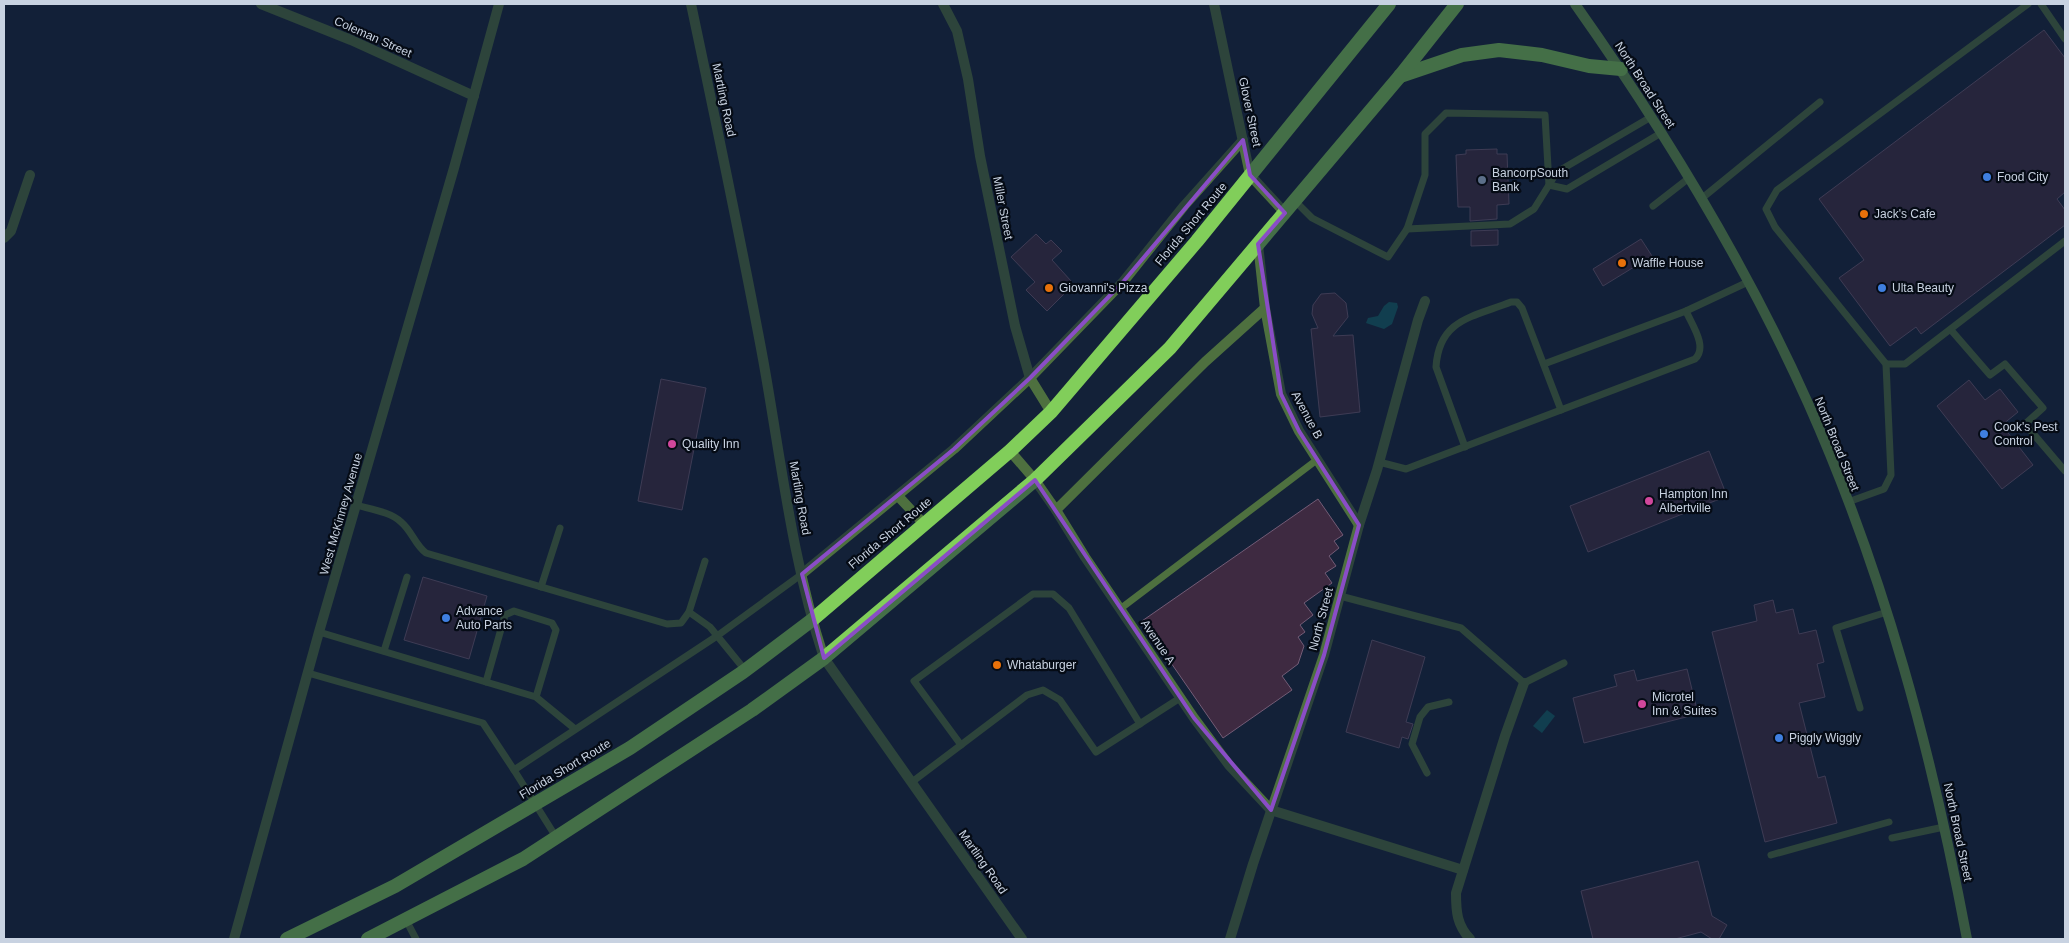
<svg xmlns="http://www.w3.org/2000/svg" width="2069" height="943" font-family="Arial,sans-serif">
	<rect width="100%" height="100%" fill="#132138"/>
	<g fill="#10636a">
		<polygon points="1389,302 1397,303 1398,307 1392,324 1384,329 1366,323 1368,318 1378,316 1384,306"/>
		<polygon points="1547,710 1555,716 1542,733 1533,726"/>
	</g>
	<g fill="#3e2a41" stroke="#735c76">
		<polygon points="2044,30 2065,58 2065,192 2057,199 2065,210 2065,225 1921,334 1916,327 1890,346 1839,278 1864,260 1819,199"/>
		<polygon points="1497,149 1497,154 1507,154 1509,204 1497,205 1497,219 1470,221 1470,207 1458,207 1456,155 1466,154 1466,150"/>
		<polygon points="1498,230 1498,245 1471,246 1471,231"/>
		<polygon points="1036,234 1046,244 1051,240 1062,251 1052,260 1071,281 1062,289 1066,292 1047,311 1026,290 1035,282 1011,257"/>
		<polygon points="1641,239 1652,256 1603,286 1593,269"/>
		<polygon points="1335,293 1346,303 1348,317 1333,336 1353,335 1360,412 1320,417 1311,329 1318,328 1312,314 1313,305 1321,294"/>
		<polygon points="661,379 706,388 682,510 638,501"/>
		<polygon points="1969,380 1985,400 2000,389 2018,412 2002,425 2033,465 2002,489 1937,406"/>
		<polygon points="1709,451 1727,496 1588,552 1570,506"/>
		<polygon points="1318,499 1343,535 1334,541 1339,548 1329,556 1336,566 1325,573 1332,583 1304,603 1313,615 1300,625 1305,632 1298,637 1304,646 1298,664 1282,676 1292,690 1223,738 1142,621"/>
		<polygon points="423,577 487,596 469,659 404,640"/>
		<polygon points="1773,600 1776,613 1793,609 1799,634 1816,630 1824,662 1817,664 1825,697 1799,703 1818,778 1825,776 1837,823 1765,842 1712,632 1757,621 1754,605"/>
		<polygon points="1372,640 1425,657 1406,722 1413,724 1408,739 1402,737 1399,748 1346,732"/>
		<polygon points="1687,669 1698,714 1584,743 1573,698 1617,686 1614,675 1634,670 1637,681"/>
		<polygon points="1698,861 1712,916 1727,925 1719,939 1712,939 1701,932 1675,939 1593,939 1581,891"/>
	</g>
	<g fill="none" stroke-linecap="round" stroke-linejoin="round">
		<g stroke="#4e703f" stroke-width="7">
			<polyline points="2041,4 2065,39"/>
			<polyline points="1549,185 1567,189 1661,133"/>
			<polyline points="1701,199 1820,102"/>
			<polyline points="1295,201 1312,218 1388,257 1407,229 1425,175 1425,134 1446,113 1545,115 1549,185"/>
			<polyline points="1653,206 1689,178"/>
			<polyline points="1407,229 1510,224 1534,209 1557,172 1651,117"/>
			<polyline points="1951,330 1990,375 2005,364 2043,408 2025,424 2065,471"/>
			<polyline points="1544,364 1686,311 1748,282"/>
			<polyline points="1886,364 1905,364 2065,241"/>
			<path d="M1465,447L1436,367C1439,319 1473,317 1511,302H1517L1522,308L1561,410"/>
			<path d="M1379,462L1406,469L1695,359C1708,347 1692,325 1686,311"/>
			<polyline points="1848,502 1884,489 1891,475 1886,364 1775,227 1766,209 1777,190 2028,4"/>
			<path d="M356,505C370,509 391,512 401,522C412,531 415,545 426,553L667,624L681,623L689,612L705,561"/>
			<polyline points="541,587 560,528"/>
			<polyline points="1340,596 1461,628 1524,683 1564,663"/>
			<polyline points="1120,609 1318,459"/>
			<polyline points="689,612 710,627 745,670"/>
			<polyline points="319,632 486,682"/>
			<polyline points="384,651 407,577"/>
			<polyline points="308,673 483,723 514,770"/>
			<polyline points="536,697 486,682 505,615 514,611 552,623 556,630 536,697 575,729"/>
			<polyline points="1860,708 1836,628 1887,612"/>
			<polyline points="961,745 914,681 1033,594 1053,594 1069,608 1140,724"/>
			<polyline points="1427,773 1412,744 1420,717 1428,707 1449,702"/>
			<polyline points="912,782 1027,695 1043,690 1060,700 1096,752 1180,698"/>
			<polyline points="556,837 514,770 717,636 802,574"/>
			<polyline points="1892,838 1944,827"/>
			<polyline points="1771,855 1889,822"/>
			<polyline points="406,920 416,939"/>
		</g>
		<g stroke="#4e703f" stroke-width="10">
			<polyline points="261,4 351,40 474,96"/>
			<polyline points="943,4 957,31 968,79 980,156 1015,326 1030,378 1051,412"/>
			<polyline points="1214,4 1250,175 1285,213"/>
			<polyline points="4,238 11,231 30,175"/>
			<polyline points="1258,244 1265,308 1281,394 1299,431 1359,525"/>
			<polyline points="1010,451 1035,480 1056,510 1085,557 1194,718 1229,765 1271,810 1463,870"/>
			<polyline points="898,496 924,524"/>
			<polyline points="1056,510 1205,362 1265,308"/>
			<polyline points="802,574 954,449 1030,378 1123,282 1184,206 1243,140"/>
			<polyline points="1230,939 1253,864 1324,655 1359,525 1377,470 1418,320 1425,301"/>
			<path d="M1470,939C1457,925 1456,912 1456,893L1505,736L1524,683"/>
		</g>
		<g stroke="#4e703f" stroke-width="10">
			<path d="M691,4C716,122 741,240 763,359C781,459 792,561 824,658L1022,939"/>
			<polyline points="234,939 319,632 454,168 499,4"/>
		</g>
		<path stroke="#669c4d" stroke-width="10" d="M1575,4C1664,130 1745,262 1808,403C1885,576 1932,753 1967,939"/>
		<g stroke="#81ce5a" stroke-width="14">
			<polyline points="1400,76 1462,55 1499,50 1542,55 1589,66 1621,69"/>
			<polyline points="287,939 395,886 630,748 743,672 812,620 1010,451 1051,412 1197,241 1389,4"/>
			<polyline points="368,939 523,859 752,710 824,658 1035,480 1170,348 1400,76 1457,4"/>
		</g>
	</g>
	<path d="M0 0H2069V943H0ZM1243,140L1250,175L1285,213L1258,244L1281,394L1299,431L1359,525L1324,655L1271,810L1194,718L1035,480L824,658L802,574L954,449L1030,378L1123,282Z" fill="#132138" fill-opacity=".55" fill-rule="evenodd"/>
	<path fill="none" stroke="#8a4dc6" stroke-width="4" stroke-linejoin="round" d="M1243,140L1250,175L1285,213L1258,244L1281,394L1299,431L1359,525L1324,655L1271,810L1194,718L1035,480L824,658L802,574L954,449L1030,378L1123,282Z"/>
	<g fill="#3f7fe0" stroke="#050b15" stroke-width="2">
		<circle cx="1987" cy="177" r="5"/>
		<circle cx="1882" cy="288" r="5"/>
		<circle cx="1984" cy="434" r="5"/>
		<circle cx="446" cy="618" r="5"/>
		<circle cx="1779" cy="738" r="5"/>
	</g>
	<circle fill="#5c6f8a" stroke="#050b15" stroke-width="2" cx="1482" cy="180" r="5"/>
	<g fill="#e8710a" stroke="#050b15" stroke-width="2">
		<circle cx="1864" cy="214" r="5"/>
		<circle cx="1622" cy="263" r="5"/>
		<circle cx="1049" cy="288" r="5"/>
		<circle cx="997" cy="665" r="5"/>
	</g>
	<g fill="#d1479c" stroke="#050b15" stroke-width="2">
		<circle cx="672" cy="444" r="5"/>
		<circle cx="1649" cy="501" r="5"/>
		<circle cx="1642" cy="704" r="5"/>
	</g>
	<g text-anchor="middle" stroke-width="4.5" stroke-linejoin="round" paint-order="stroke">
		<g font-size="12" fill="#c8d2e1" stroke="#050b15">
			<text transform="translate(373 37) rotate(24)" y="4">Coleman Street</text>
			<text transform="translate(1645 85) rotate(57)" y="4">North Broad Street</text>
			<text transform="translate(724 100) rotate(78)" y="4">Martling Road</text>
			<text transform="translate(1250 112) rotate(78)" y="4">Glover Street</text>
			<text transform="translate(1003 208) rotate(79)" y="4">Miller Street</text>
			<text transform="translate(1191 224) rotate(-50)" y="4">Florida Short Route</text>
			<text transform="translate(1307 415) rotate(62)" y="4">Avenue B</text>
			<text transform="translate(1837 444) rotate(68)" y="4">North Broad Street</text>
			<text transform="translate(800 498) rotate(80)" y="4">Martling Road</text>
			<text transform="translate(341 514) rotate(-74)" y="4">West McKinney Avenue</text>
			<text transform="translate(890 533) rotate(-40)" y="4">Florida Short Route</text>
			<text transform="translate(1321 619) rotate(-75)" y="4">North Street</text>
			<text transform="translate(1158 642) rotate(56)" y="4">Avenue A</text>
			<text transform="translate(565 769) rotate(-31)" y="4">Florida Short Route</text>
			<text transform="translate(1958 832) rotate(78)" y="4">North Broad Street</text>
			<text transform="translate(983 862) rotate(55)" y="4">Martling Road</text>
		</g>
		<g font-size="12" fill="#c8d2e1" stroke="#050b15" text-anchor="start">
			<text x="1492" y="177">BancorpSouth<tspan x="1492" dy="14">Bank</tspan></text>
			<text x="1997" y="181">Food City</text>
			<text x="1874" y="218">Jack's Cafe</text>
			<text x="1632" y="267">Waffle House</text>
			<text x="1059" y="292">Giovanni's Pizza</text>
			<text x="1892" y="292">Ulta Beauty</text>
			<text x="1994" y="431">Cook's Pest<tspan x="1994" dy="14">Control</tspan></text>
			<text x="682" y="448">Quality Inn</text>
			<text x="1659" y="498">Hampton Inn<tspan x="1659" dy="14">Albertville</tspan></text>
			<text x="456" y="615">Advance<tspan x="456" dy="14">Auto Parts</tspan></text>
			<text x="1007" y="669">Whataburger</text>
			<text x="1652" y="701">Microtel<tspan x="1652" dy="14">Inn &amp; Suites</tspan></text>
			<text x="1789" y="742">Piggly Wiggly</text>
		</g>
	</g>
	<rect width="2069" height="943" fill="none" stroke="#c8d2e1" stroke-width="10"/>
</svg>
